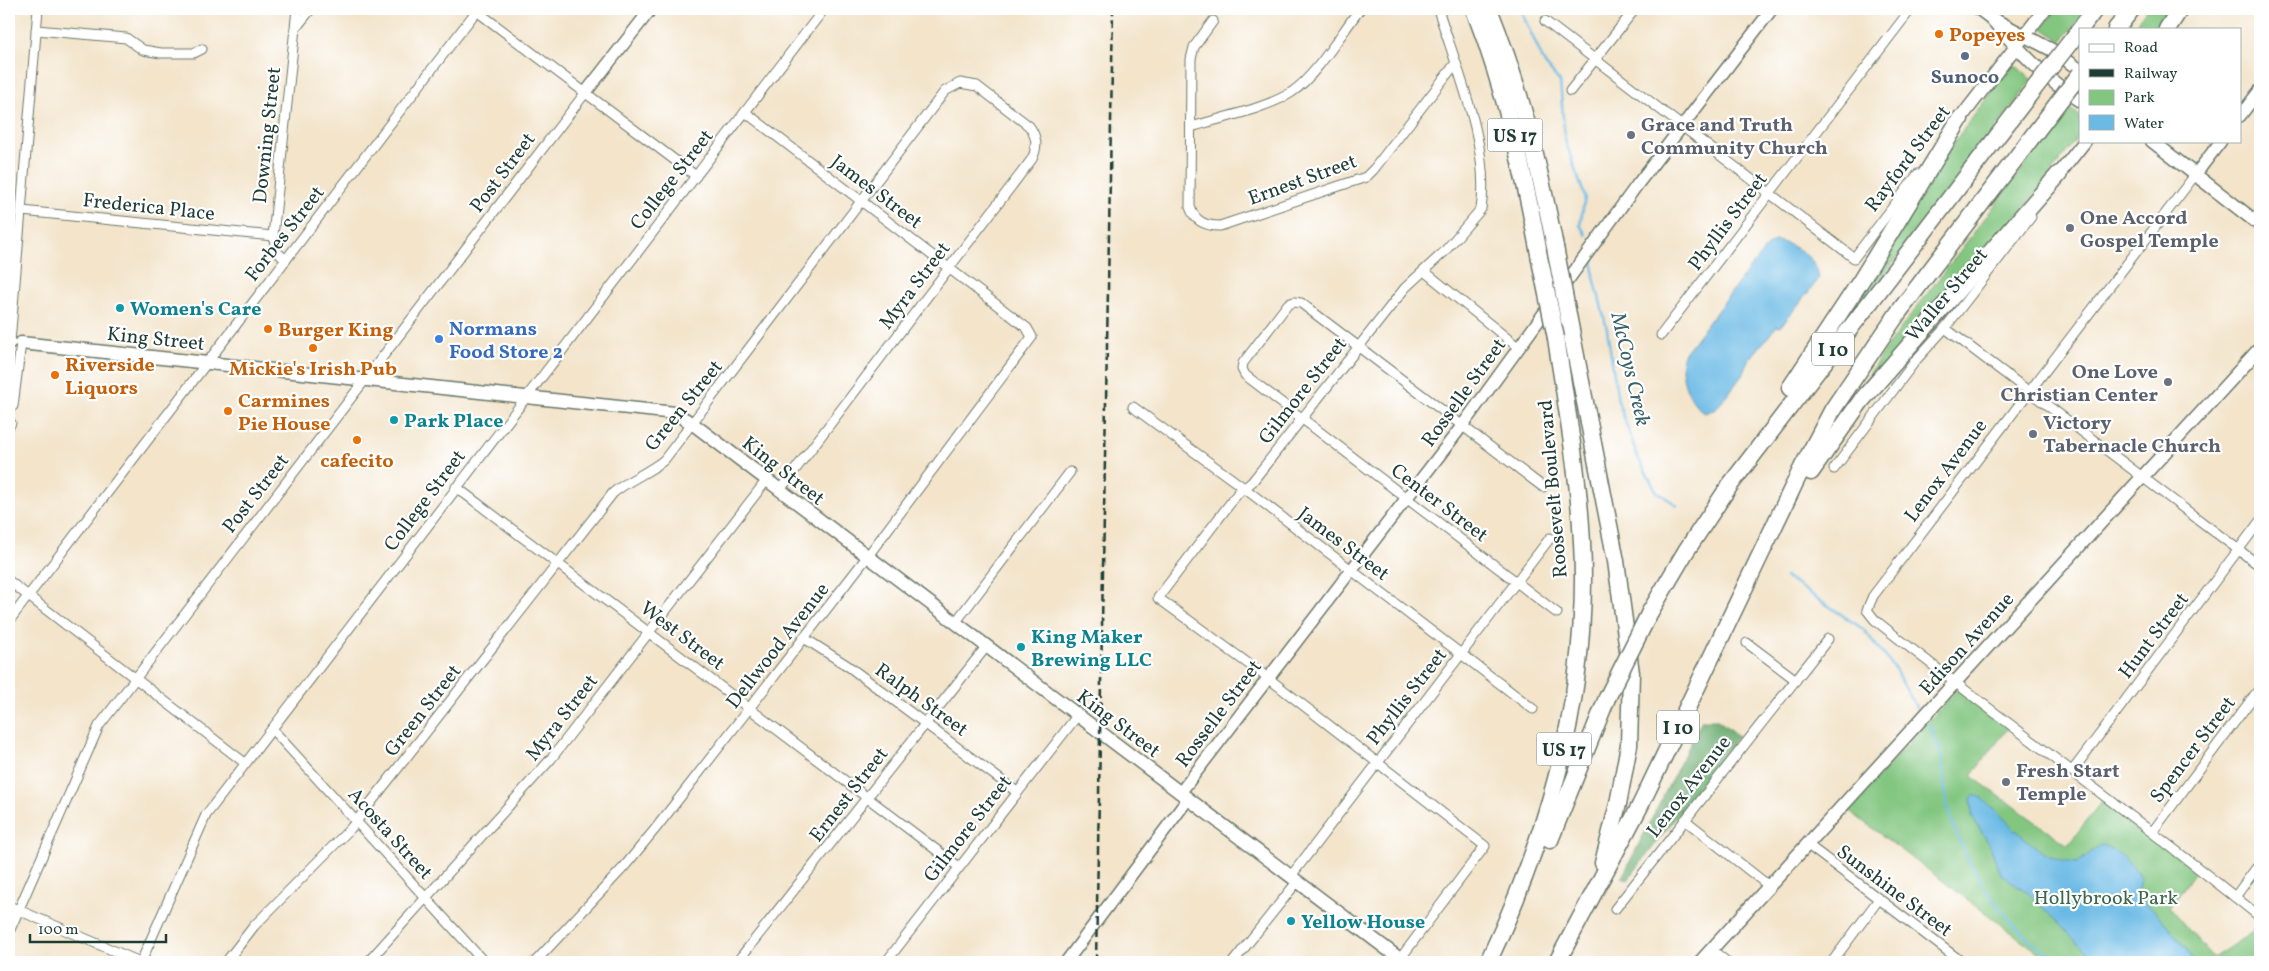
<svg xmlns="http://www.w3.org/2000/svg" width="2269" height="971" font-family="Vollkorn,serif">
	<rect width="100%" height="100%" fill="#fff"/>
	<filter id="ink" filterUnits="userSpaceOnUse"><feTurbulence type="fractalNoise" baseFrequency=".02" numOctaves="2"/><feDisplacementMap in="SourceGraphic" scale="10" xChannelSelector="R" yChannelSelector="G"/><feConvolveMatrix kernelMatrix="1 2 1 2 8 2 1 2 1" color-interpolation-filters="sRGB"/></filter>
	<filter id="wash" filterUnits="userSpaceOnUse"><feTurbulence type="fractalNoise" baseFrequency=".0096" numOctaves="4" result="noise"/><feDisplacementMap in="SourceGraphic" scale="20" xChannelSelector="R" yChannelSelector="G"/><feGaussianBlur stdDeviation="1.12" result="paint"/><feColorMatrix in="noise" values="0 0 0 0 0 0 0 0 0 0 0 0 0 0 0 0 0 1.4 0 .05"/><feComposite in="paint" operator="in"/></filter>
	<g filter="url(#wash)">
		<rect width="100%" height="100%" fill="#f3e4ca"/>
		<g fill="#82c680" stroke="#50825a">
			<polygon points="2057,9 2087,9 2062,41 2042,28"/>
			<polygon points="2147,9 2174,9 2161,29 2132,29"/>
			<polygon points="2013,63 2032,80 1840,333 1955,141"/>
			<polygon points="2069,108 2080,116 2080,134 2031,200 1842,418 1885,349"/>
			<polygon points="1958,689 2009,727 1971,776 2068,845 2104,798 2196,870 2170,908 2213,958 2260,927 2260,962 2051,962 1848,810"/>
		</g>
		<polygon fill="#69ab6e" stroke="#447451" points="1702,720 1718,720 1738,736 1628,880 1622,877"/>
		<g fill="#6abae5" stroke="#447c8c">
			<path d="M1775,241C1787,241 1811,255 1816,267C1818,270 1818,275 1819,279L1780,327L1777,326L1749,360L1744,373L1721,403L1715,409L1705,413C1689,404 1677,372 1684,354L1766,247Z"/>
			<path d="M1975,794C2010,817 2033,861 2078,863L2101,844C2116,849 2136,866 2141,881L2138,890C2144,909 2150,905 2160,917C2173,931 2184,947 2195,962H2099L2095,960L2027,892L2001,874L1989,844L1972,816L1971,798Z"/>
		</g>
		<g fill="none" stroke-linecap="round" stroke-linejoin="round">
			<g stroke="#6abae5" stroke-width="2.5">
				<polyline points="1520,9 1545,64 1560,82 1565,140 1585,197 1580,225 1586,235"/>
				<polyline points="1593,252 1594,277 1607,329 1618,401 1638,458 1657,492 1677,505"/>
				<polyline points="1785,577 1863,629 1893,666 1919,712"/>
				<path d="M1930,726C1933,735 1939,745 1941,755C1945,771 1943,788 1947,804C1964,868 2004,927 2060,962"/>
			</g>
		</g>
	</g>
	<g filter="url(#ink)">
		<g fill="none" stroke-linecap="round" stroke-linejoin="round">
			<g stroke="#697768" stroke-width="11">
				<g id="minor">
					<polyline points="474,9 696,176"/>
					<path d="M1213,21L1194,47L1191,59L1190,207C1195,222 1206,226 1220,226L1366,177L1374,169L1455,64"/>
					<polyline points="1545,21 1854,258 1918,174"/>
					<polyline points="295,29 311,9"/>
					<polyline points="36,30 126,38 143,50 161,53 194,53 202,49"/>
					<polyline points="1570,91 1635,9"/>
					<path d="M1191,127C1220,118 1268,108 1292,92C1316,76 1342,32 1360,9"/>
					<path d="M2195,175L1873,596L1867,610L1875,620C2002,721 2134,815 2260,917"/>
					<polyline points="22,211 273,236"/>
					<polyline points="286,260 277,252 273,236 297,9"/>
					<polyline points="1424,271 1519,348"/>
					<polyline points="1945,328 2260,566"/>
					<polyline points="1661,335 1911,9"/>
					<polyline points="10,342 38,9"/>
					<polyline points="13,406 21,343"/>
					<polyline points="1133,407 1244,488 1533,709"/>
					<polyline points="9,426 11,423"/>
					<polyline points="1834,469 1916,360 1945,328 2031,217"/>
					<polyline points="456,487 959,867"/>
					<polyline points="1543,487 1301,303 1294,302 1288,304 1243,363 1242,369 1245,375 1557,613"/>
					<polyline points="9,581 245,763"/>
					<polyline points="9,621 478,9"/>
					<polyline points="955,623 1070,472"/>
					<polyline points="804,638 848,666 1017,792"/>
					<polyline points="1747,643 1796,680"/>
					<polyline points="272,729 484,962"/>
					<polyline points="2073,770 2260,521"/>
					<polyline points="1685,820 1769,886"/>
					<polyline points="2153,831 2260,688"/>
					<polyline points="1808,845 1962,962"/>
					<polyline points="1291,876 1550,538"/>
					<polyline points="2235,897 2260,863"/>
					<polyline points="9,906 140,962"/>
					<polyline points="1615,909 1828,639"/>
					<polyline points="9,932 99,726 586,92"/>
					<polyline points="1712,950 1727,962"/>
					<path d="M1400,959L1485,846L1268,678L1158,598L1238,493L1252,482L1405,288L1444,252L1481,209C1491,148 1456,67 1438,9"/>
					<polyline points="141,962 206,815 824,9"/>
					<path d="M226,962L254,926L351,828L613,493C628,480 648,473 664,460L945,91L960,83L977,86L1029,126C1037,137 1038,146 1032,159L779,491"/>
					<polyline points="368,962 551,759 766,481"/>
					<polyline points="535,962 624,867 656,828 867,557 1032,337 1027,328 745,112"/>
					<polyline points="737,962 986,647"/>
					<polyline points="886,962 1077,716"/>
					<polyline points="1233,962 1297,882"/>
					<polyline points="1832,962 1879,899"/>
				</g>
			</g>
			<g stroke="#697768" stroke-width="14">
				<g id="tertiary">
					<polyline points="586,92 651,9"/>
					<polyline points="2240,116 2260,90"/>
					<polyline points="2195,175 2221,141"/>
					<polyline points="1180,793 1462,426 1637,185 1772,9"/>
					<polyline points="1066,962 1188,799"/>
				</g>
			</g>
			<g stroke="#697768" stroke-width="15">
				<g id="secondary">
					<polyline points="1979,9 1991,18 2054,51 2080,70"/>
					<path d="M1991,18C2018,49 2045,79 2080,101"/>
					<polyline points="1960,119 2045,9"/>
					<polyline points="2152,141 2260,225"/>
					<polyline points="2059,174 2085,141"/>
					<polyline points="9,342 10,342"/>
					<polyline points="21,343 675,413 693,424 1404,962"/>
					<polyline points="1700,962 2260,348"/>
				</g>
			</g>
			<g stroke="#697768" stroke-width="19">
				<g id="motorway">
					<path d="M1474,9C1506,92 1525,177 1541,265"/>
					<path d="M1489,9C1520,86 1539,165 1555,247"/>
					<polyline points="2116,29 2132,9"/>
					<polyline points="2167,29 2180,9"/>
					<polyline points="2075,36 2095,9"/>
					<polyline points="1569,320 1616,561 1631,673 1629,745 1618,804 1603,863"/>
					<polyline points="1790,388 1862,279 1960,119"/>
					<polyline points="1811,472 1861,401 2059,174"/>
					<polyline points="1650,612 1686,551 1730,485 2029,95"/>
					<polyline points="1550,840 1607,698"/>
					<path d="M1488,962C1545,841 1583,714 1583,579C1583,498 1568,417 1556,338"/>
					<polyline points="1557,962 1640,806 1802,468 1833,409 1898,313 2051,112"/>
				</g>
			</g>
			<use href="#minor" stroke="#fff" stroke-width="9"/>
			<use href="#tertiary" stroke="#fff" stroke-width="11"/>
			<use href="#secondary" stroke="#fff" stroke-width="12"/>
			<use href="#motorway" stroke="#fff" stroke-width="16"/>
			<polyline stroke="#1f3d34" stroke-width="2.5" stroke-dasharray="8 4" stroke-linecap="butt" points="1096,962 1113,9"/>
			<g stroke="#697768" stroke-width="19" stroke-linecap="butt">
				<g id="motorway-bridge">
					<polyline points="2029,95 2075,36"/>
					<polyline points="2051,112 2080,74"/>
					<polyline points="1555,247 1569,320"/>
					<polyline points="1541,265 1556,338"/>
					<polyline points="1607,698 1650,612"/>
				</g>
			</g>
			<use href="#motorway-bridge" stroke="#fff" stroke-width="16"/>
		</g>
	</g>
	<g fill="#e8710a" stroke="#fff" stroke-width="2">
		<circle cx="1939" cy="34" r="5"/>
		<circle cx="268" cy="329" r="5"/>
		<circle cx="313" cy="348" r="5"/>
		<circle cx="55" cy="375" r="5"/>
		<circle cx="228" cy="411" r="5"/>
		<circle cx="357" cy="440" r="5"/>
	</g>
	<circle fill="#5c6f8a" stroke="#fff" stroke-width="2" cx="1965" cy="56" r="5"/>
	<g fill="#6b7280" stroke="#fff" stroke-width="2">
		<circle cx="1631" cy="135" r="5"/>
		<circle cx="2070" cy="228" r="5"/>
		<circle cx="2168" cy="382" r="5"/>
		<circle cx="2033" cy="434" r="5"/>
		<circle cx="2006" cy="782" r="5"/>
	</g>
	<g fill="#0f9aa8" stroke="#fff" stroke-width="2">
		<circle cx="120" cy="308" r="5"/>
		<circle cx="394" cy="420" r="5"/>
		<circle cx="1021" cy="647" r="5"/>
		<circle cx="1291" cy="921" r="5"/>
	</g>
	<circle fill="#3f7fe0" stroke="#fff" stroke-width="2" cx="439" cy="339" r="5"/>
	<g text-anchor="middle" stroke-width="4.5" stroke-linejoin="round" paint-order="stroke">
		<g fill="#fff" stroke="#627771" stroke-width="1">
			<rect x="1487.5" y="118.5" width="55" height="33" rx="4"/>
			<rect x="1812" y="332.5" width="42" height="33" rx="4"/>
			<rect x="1657" y="710.5" width="42" height="33" rx="4"/>
			<rect x="1536.5" y="732.5" width="55" height="33" rx="4"/>
		</g>
		<g font-size="19" font-weight="bold" fill="#1f3d34">
			<text x="1515" y="142">US 17</text>
			<text x="1833" y="356">I 10</text>
			<text x="1678" y="734">I 10</text>
			<text x="1564" y="756">US 17</text>
		</g>
		<g font-size="20" font-weight="bold" fill="#c56008" stroke="#fff" text-anchor="start">
			<text x="1949" y="41">Popeyes</text>
			<text x="278" y="336">Burger King</text>
			<text x="65" y="371">Riverside<tspan x="65" dy="23">Liquors</tspan></text>
			<text x="313" y="375" text-anchor="middle">Mickie's Irish Pub</text>
			<text x="238" y="407">Carmines<tspan x="238" dy="23">Pie House</tspan></text>
			<text x="357" y="467" text-anchor="middle">cafecito</text>
		</g>
		<g font-size="20" font-weight="bold" fill="#4e5e75" stroke="#fff">
			<text x="1965" y="83">Sunoco</text>
		</g>
		<g font-size="20" font-weight="bold" fill="#5b616d" stroke="#fff" text-anchor="start">
			<text x="1641" y="131">Grace and Truth<tspan x="1641" dy="23">Community Church</tspan></text>
			<text x="2080" y="224">One Accord<tspan x="2080" dy="23">Gospel Temple</tspan></text>
			<text x="2158" y="378" text-anchor="end">One Love<tspan x="2158" dy="23">Christian Center</tspan></text>
			<text x="2043" y="429">Victory<tspan x="2043" dy="23">Tabernacle Church</tspan></text>
			<text x="2016" y="777">Fresh Start<tspan x="2016" dy="23">Temple</tspan></text>
		</g>
		<g font-size="20" fill="#1f3d34" stroke="#fff">
			<text transform="translate(266 135) rotate(-84)" y="7">Downing Street</text>
			<text transform="translate(1907 158) rotate(-53)" y="7">Rayford Street</text>
			<text transform="translate(502 172) rotate(-53)" y="7">Post Street</text>
			<text transform="translate(671 179) rotate(-52)" y="7">College Street</text>
			<text transform="translate(1302 179) rotate(-20)" y="7">Ernest Street</text>
			<text transform="translate(877 191) rotate(37)" y="7">James Street</text>
			<text transform="translate(149 206) rotate(6)" y="7">Frederica Place</text>
			<text transform="translate(1727 221) rotate(-53)" y="7">Phyllis Street</text>
			<text transform="translate(284 233) rotate(-52)" y="7">Forbes Street</text>
			<text transform="translate(914 285) rotate(-53)" y="7">Myra Street</text>
			<text transform="translate(1946 294) rotate(-50)" y="7">Waller Street</text>
			<text transform="translate(156 338) rotate(6)" y="7">King Street</text>
			<text transform="translate(1302 390) rotate(-52)" y="7">Gilmore Street</text>
			<text transform="translate(1463 392) rotate(-54)" y="7">Rosselle Street</text>
			<text transform="translate(683 405) rotate(-51)" y="7">Green Street</text>
			<text transform="translate(784 470) rotate(38)" y="7">King Street</text>
			<text transform="translate(1945 470) rotate(-53)" y="7">Lenox Avenue</text>
			<text transform="translate(1552 489) rotate(-95)" y="7">Roosevelt Boulevard</text>
			<text transform="translate(255 493) rotate(-52)" y="7">Post Street</text>
			<text transform="translate(424 500) rotate(-53)" y="7">College Street</text>
			<text transform="translate(1440 502) rotate(37)" y="7">Center Street</text>
			<text transform="translate(1344 543) rotate(37)" y="7">James Street</text>
			<text transform="translate(683 635) rotate(37)" y="7">West Street</text>
			<text transform="translate(2153 635) rotate(-53)" y="7">Hunt Street</text>
			<text transform="translate(1966 643) rotate(-48)" y="7">Edison Avenue</text>
			<text transform="translate(777 645) rotate(-52)" y="7">Dellwood Avenue</text>
			<text transform="translate(1406 696) rotate(-52)" y="7">Phyllis Street</text>
			<text transform="translate(922 699) rotate(36)" y="7">Ralph Street</text>
			<text transform="translate(422 710) rotate(-52)" y="7">Green Street</text>
			<text transform="translate(1218 713) rotate(-53)" y="7">Rosselle Street</text>
			<text transform="translate(561 717) rotate(-52)" y="7">Myra Street</text>
			<text transform="translate(1119 723) rotate(37)" y="7">King Street</text>
			<text transform="translate(2192 749) rotate(-53)" y="7">Spencer Street</text>
			<text transform="translate(1688 786) rotate(-52)" y="7">Lenox Avenue</text>
			<text transform="translate(848 794) rotate(-52)" y="7">Ernest Street</text>
			<text transform="translate(967 828) rotate(-52)" y="7">Gilmore Street</text>
			<text transform="translate(391 833) rotate(48)" y="7">Acosta Street</text>
			<text transform="translate(1895 890) rotate(37)" y="7">Sunshine Street</text>
		</g>
		<g font-size="20" font-weight="bold" fill="#0d838f" stroke="#fff" text-anchor="start">
			<text x="130" y="315">Women's Care</text>
			<text x="404" y="427">Park Place</text>
			<text x="1031" y="643">King Maker<tspan x="1031" dy="23">Brewing LLC</tspan></text>
			<text x="1301" y="928">Yellow House</text>
		</g>
		<g font-size="20" font-weight="bold" fill="#366cbe" stroke="#fff" text-anchor="start">
			<text x="449" y="335">Normans<tspan x="449" dy="23">Food Store 2</tspan></text>
		</g>
		<g font-size="20" fill="#3d664b" stroke="#fff">
			<text x="2106" y="904">Hollybrook Park</text>
		</g>
		<g font-size="21" font-style="italic" fill="#366269" stroke="#fff">
			<text transform="translate(1631 369) rotate(77)" y="7">McCoys Creek</text>
		</g>
	</g>
	<rect width="2269" height="971" fill="none" stroke="#fff" stroke-width="30"/>
	<rect x="2079" y="28" width="162" height="115" fill="#ffffff" stroke="#a5b1ae"/>
	<rect x="2089" y="44" width="25" height="8" fill="#ffffff" stroke="#a5b1ae"/>
	<text x="2124" y="52" font-size="15" fill="#1f3d34">Road</text>
	<rect x="2089" y="69" width="25" height="8" fill="#1f3d34" stroke="#a5b1ae"/>
	<text x="2124" y="78" font-size="15" fill="#1f3d34">Railway</text>
	<rect x="2089" y="90" width="25" height="15" fill="#82c680" stroke="#a5b1ae"/>
	<text x="2124" y="102" font-size="15" fill="#1f3d34">Park</text>
	<rect x="2089" y="115" width="25" height="15" fill="#6abae5" stroke="#a5b1ae"/>
	<text x="2124" y="128" font-size="15" fill="#1f3d34">Water</text>
	<path d="M30 934v8h136v-8" fill="none" stroke="#1f3d34" stroke-width="2.5"/>
	<text x="38" y="934" font-size="15" fill="#1f3d34" stroke="#ffffff" stroke-width="4" paint-order="stroke">100 m</text>
</svg>
